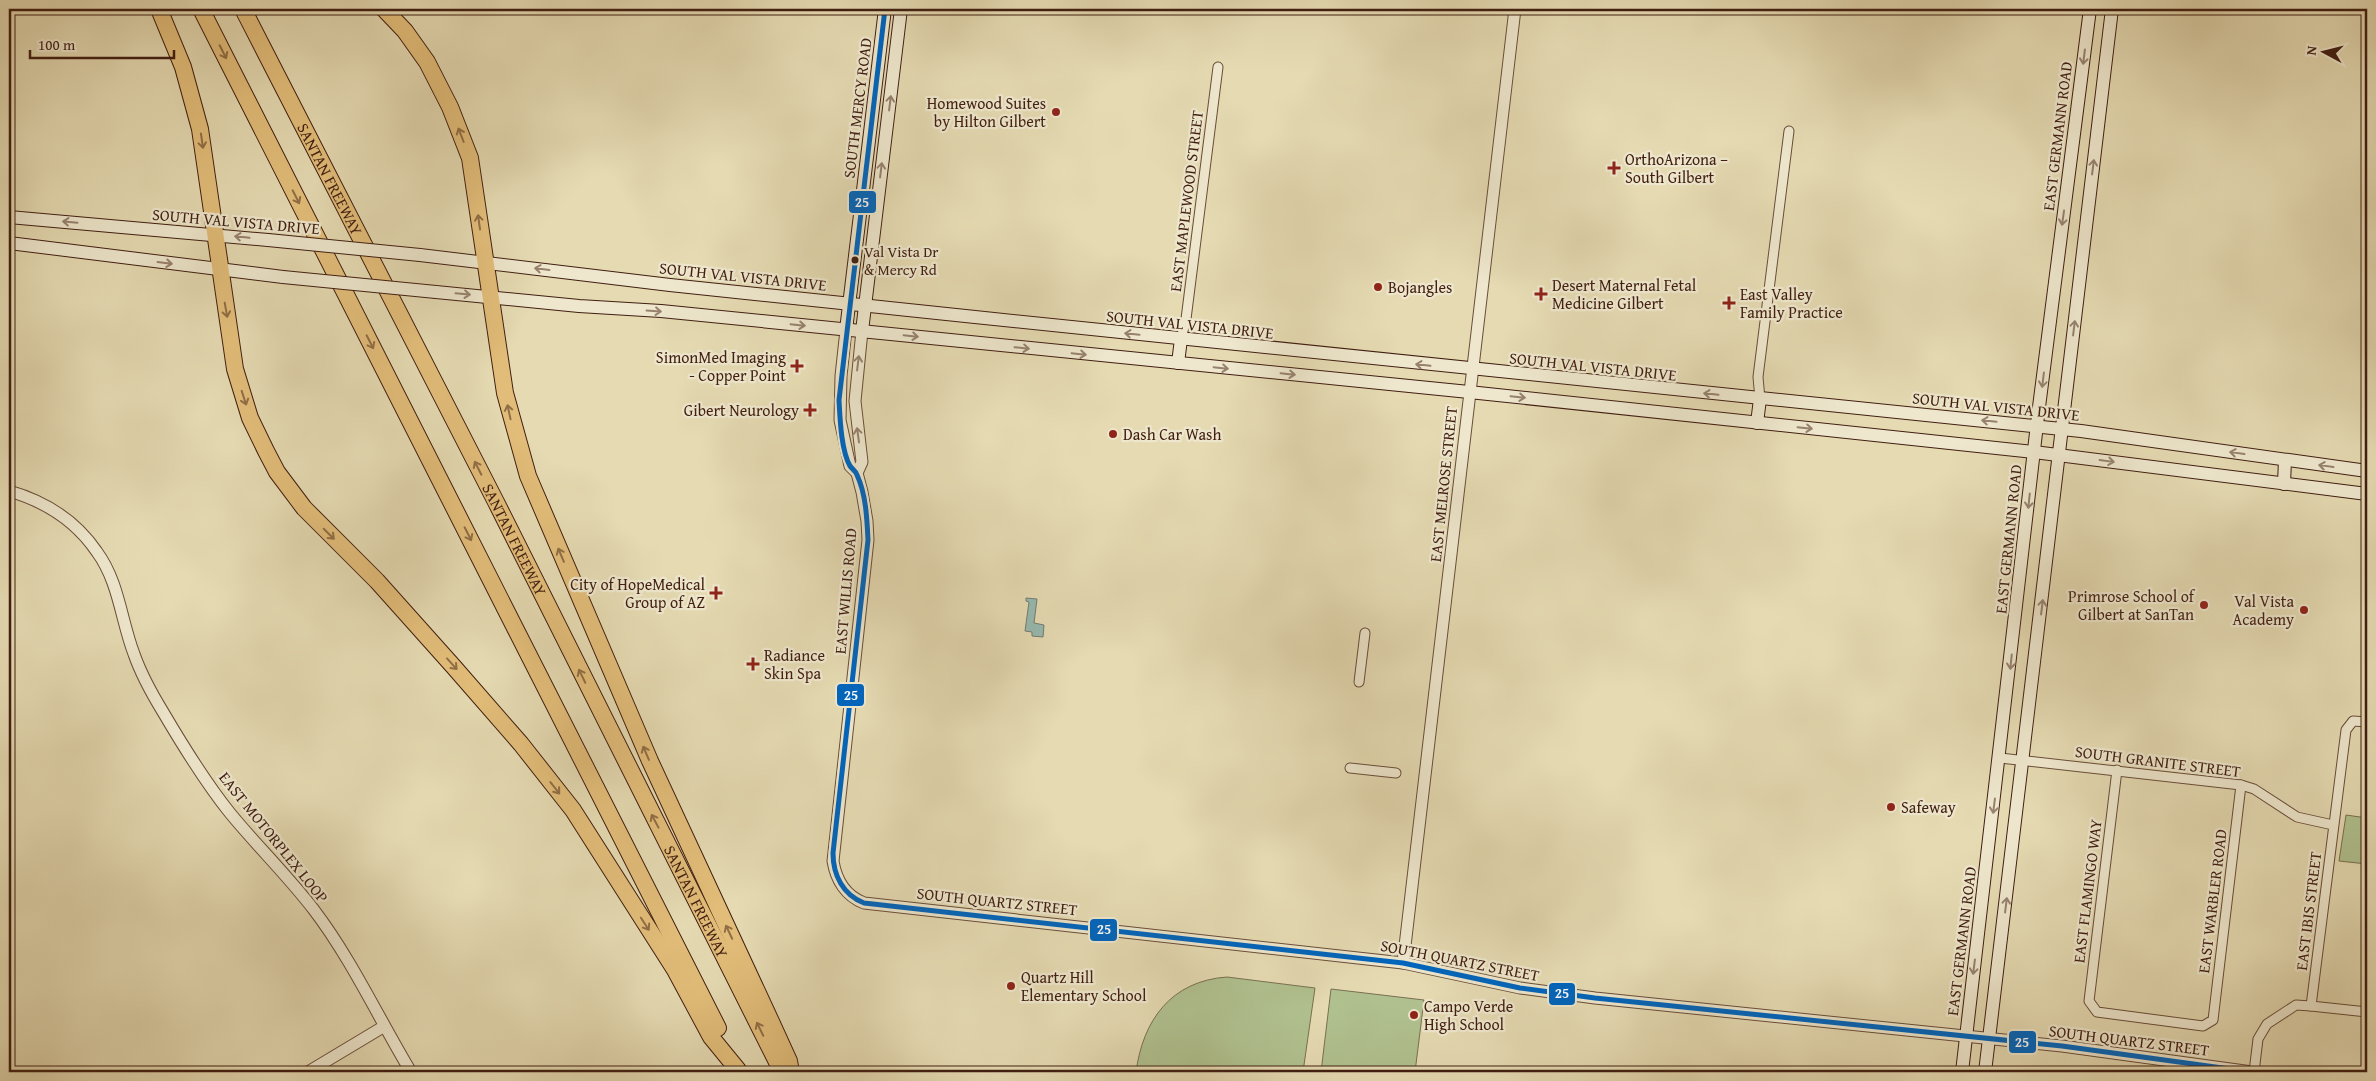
<svg xmlns="http://www.w3.org/2000/svg" width="2376" height="1081" font-family="'Gentium Book Plus',serif">
	<rect width="100%" height="100%" fill="#e5dab2"/>
	<filter id="stains"><feTurbulence type="fractalNoise" baseFrequency=".004" numOctaves="4"/><feColorMatrix values="0 0 0 0 .2 0 0 0 0 .09 0 0 0 0 .02 0 0 0 .5 -.17"/></filter>
	<radialGradient id="worn" r=".72"><stop offset=".6" stop-color="#630" stop-opacity="0"/><stop offset="1" stop-color="#630" stop-opacity=".3"/></radialGradient>
	<g fill="#b0c18f" stroke="#787050">
		<polygon points="2346,815 2367,818 2367,864 2339,861"/>
		<path d="M1227,977L1315,988L1303,1072H1136C1143,1020 1171,981 1227,977Z"/>
		<polygon points="1331,989 1424,1000 1415,1072 1321,1072"/>
	</g>
	<polygon fill="#96bab0" stroke="#747c70" points="1026,598 1037,599 1034,623 1044,625 1043,637 1032,636 1032,632 1025,631 1029,602 1026,601"/>
	<g fill="none" stroke-linecap="round" stroke-linejoin="round">
		<g stroke="#694d39" stroke-width="11">
			<g id="minor">
				<polyline points="1181,339 1186,319 1218,67"/>
				<polyline points="1760,399 1758,377 1789,131"/>
				<polyline points="1359,682 1365,633"/>
				<polyline points="2000,758 2241,785 2254,789 2297,817 2333,825"/>
				<polyline points="1350,768 1396,773"/>
				<polyline points="2117,770 2089,1001 2097,1012 2203,1026 2213,1020 2241,785"/>
				<polyline points="2311,1006 2367,1012"/>
				<polyline points="2254,1072 2258,1039 2267,1024 2296,1005 2311,1006 2346,730 2353,721 2367,722"/>
			</g>
		</g>
		<g stroke="#694d39" stroke-width="13">
			<g id="tertiary">
				<path d="M846,330L841,376L840,420L850,466L857,473L862,492L867,521L868,540L833,861C836,880 846,896 864,903L1403,963L1520,988L1595,998L2062,1046L2252,1072"/>
				<polyline points="857,473 862,462 855,401 862,331"/>
				<path d="M9,491C44,501 76,521 97,552C119,582 121,620 134,654C141,674 152,694 163,712C183,746 205,782 230,813C257,846 288,876 314,910C352,960 379,1019 411,1072"/>
				<polyline points="1403,963 1515,9"/>
				<polyline points="308,1072 383,1027"/>
			</g>
		</g>
		<g stroke="#401e11" stroke-width="14">
			<g id="secondary">
				<polyline points="9,217 268,240"/>
				<polyline points="9,243 283,277"/>
				<polyline points="420,255 670,285 975,317 2081,431 2367,471"/>
				<polyline points="436,292 579,306 661,311 1469,392 2034,452 2367,494"/>
				<polyline points="846,330 885,9"/>
				<polyline points="862,331 901,9"/>
				<polyline points="1178,363 1181,339"/>
				<polyline points="1757,423 1760,399"/>
				<polyline points="2284,484 2285,460"/>
				<polyline points="1962,1072 2039,407 2090,9"/>
				<polyline points="1985,1072 2112,9"/>
			</g>
		</g>
		<g stroke="#401e11" stroke-width="18">
			<g id="motorway">
				<polyline points="159,9 183,67 200,129 235,369 250,418 266,451 277,472 304,508 377,581 453,666 521,744 573,810 675,970 711,1037 738,1070"/>
				<polyline points="201,9 718,1028"/>
				<path id="s1" d="M243,9L496,502L782,1072"/>
				<polyline points="384,9 405,31 427,62 450,107 470,158 505,393 528,476 650,761 768,1015 789,1061 791,1072"/>
			</g>
		</g>
		<use href="#minor" stroke="#eee7cd" stroke-width="9"/>
		<use href="#tertiary" stroke="#eee7cd" stroke-width="11"/>
		<use href="#secondary" stroke="#eee7cd" stroke-width="12"/>
		<use href="#motorway" stroke="#e2bd79" stroke-width="16"/>
		<g stroke="#401e11" stroke-width="14" stroke-linecap="butt">
			<g id="secondary-bridge">
				<polyline points="268,240 420,255"/>
				<polyline points="283,277 436,292"/>
			</g>
		</g>
		<use href="#secondary-bridge" stroke="#eee7cd" stroke-width="12"/>
		<g stroke="#eee7cd" stroke-width="9">
			<path id="bus-1" d="M885,9L839,400C840,418 841,450 850,466C852,469 856,471 857,475C866,494 867,519 868,540L833,853C833,875 843,895 864,903L1403,963L1520,988L1595,998L2062,1046L2252,1072"/>
		</g>
		<use href="#bus-1" stroke="#0065bd" stroke-width="5"/>
	</g>
	<defs><path id="oneway-shaft" d="M-6 0H5M1.5-3L5.5 0L1.5 3" fill="none" stroke-width="1.6" stroke-linecap="round" stroke-linejoin="round" transform="scale(1.25)"/></defs>
	<g stroke="#916e45">
		<use href="#oneway-shaft" transform="translate(223 52) rotate(63)"/>
		<use href="#oneway-shaft" transform="translate(461 135) rotate(-111)"/>
		<use href="#oneway-shaft" transform="translate(202 141) rotate(82)"/>
		<use href="#oneway-shaft" transform="translate(296 197) rotate(63)"/>
		<use href="#oneway-shaft" transform="translate(479 222) rotate(-98)"/>
		<use href="#oneway-shaft" transform="translate(226 310) rotate(80)"/>
		<use href="#oneway-shaft" transform="translate(370 342) rotate(63)"/>
		<use href="#oneway-shaft" transform="translate(244 398) rotate(72)"/>
		<use href="#oneway-shaft" transform="translate(509 412) rotate(-102)"/>
		<use href="#oneway-shaft" transform="translate(478 468) rotate(-117)"/>
		<use href="#oneway-shaft" transform="translate(329 534) rotate(45)"/>
		<use href="#oneway-shaft" transform="translate(468 534) rotate(63)"/>
		<use href="#oneway-shaft" transform="translate(561 555) rotate(-113)"/>
		<use href="#oneway-shaft" transform="translate(452 664) rotate(48)"/>
		<use href="#oneway-shaft" transform="translate(582 676) rotate(-116)"/>
		<use href="#oneway-shaft" transform="translate(646 753) rotate(-113)"/>
		<use href="#oneway-shaft" transform="translate(555 788) rotate(52)"/>
		<use href="#oneway-shaft" transform="translate(655 821) rotate(-118)"/>
		<use href="#oneway-shaft" transform="translate(645 924) rotate(57)"/>
		<use href="#oneway-shaft" transform="translate(729 932) rotate(-115)"/>
		<use href="#oneway-shaft" transform="translate(760 1029) rotate(-116)"/>
	</g>
	<g stroke="#97826f">
		<use href="#oneway-shaft" transform="translate(2084 57) rotate(97)"/>
		<use href="#oneway-shaft" transform="translate(890 103) rotate(-83)"/>
		<use href="#oneway-shaft" transform="translate(2093 167) rotate(-83)"/>
		<use href="#oneway-shaft" transform="translate(881 170) rotate(-83)"/>
		<use href="#oneway-shaft" transform="translate(2063 218) rotate(98)"/>
		<use href="#oneway-shaft" transform="translate(70 222) rotate(-175)"/>
		<use href="#oneway-shaft" transform="translate(242 237) rotate(-174)"/>
		<use href="#oneway-shaft" transform="translate(165 263) rotate(7)"/>
		<use href="#oneway-shaft" transform="translate(542 269) rotate(-173)"/>
		<use href="#oneway-shaft" transform="translate(463 294) rotate(5)"/>
		<use href="#oneway-shaft" transform="translate(654 311) rotate(4)"/>
		<use href="#oneway-shaft" transform="translate(798 325) rotate(6)"/>
		<use href="#oneway-shaft" transform="translate(2074 328) rotate(-83)"/>
		<use href="#oneway-shaft" transform="translate(1132 334) rotate(-174)"/>
		<use href="#oneway-shaft" transform="translate(911 336) rotate(6)"/>
		<use href="#oneway-shaft" transform="translate(1022 348) rotate(6)"/>
		<use href="#oneway-shaft" transform="translate(1079 354) rotate(6)"/>
		<use href="#oneway-shaft" transform="translate(858 363) rotate(-83)"/>
		<use href="#oneway-shaft" transform="translate(1423 365) rotate(-174)"/>
		<use href="#oneway-shaft" transform="translate(1221 368) rotate(6)"/>
		<use href="#oneway-shaft" transform="translate(1288 374) rotate(6)"/>
		<use href="#oneway-shaft" transform="translate(2043 380) rotate(97)"/>
		<use href="#oneway-shaft" transform="translate(1711 394) rotate(-174)"/>
		<use href="#oneway-shaft" transform="translate(1518 397) rotate(6)"/>
		<use href="#oneway-shaft" transform="translate(1989 421) rotate(-174)"/>
		<use href="#oneway-shaft" transform="translate(1805 428) rotate(6)"/>
		<use href="#oneway-shaft" transform="translate(858 435) rotate(-98)"/>
		<use href="#oneway-shaft" transform="translate(2237 453) rotate(-172)"/>
		<use href="#oneway-shaft" transform="translate(2107 461) rotate(8)"/>
		<use href="#oneway-shaft" transform="translate(2326 466) rotate(-172)"/>
		<use href="#oneway-shaft" transform="translate(2029 501) rotate(96)"/>
		<use href="#oneway-shaft" transform="translate(2042 607) rotate(-83)"/>
		<use href="#oneway-shaft" transform="translate(2011 662) rotate(96)"/>
		<use href="#oneway-shaft" transform="translate(1994 806) rotate(97)"/>
		<use href="#oneway-shaft" transform="translate(2006 905) rotate(-83)"/>
		<use href="#oneway-shaft" transform="translate(1974 967) rotate(97)"/>
	</g>
	<g fill="#8f2418" stroke="#eee7cd" stroke-width="2">
		<circle cx="1056" cy="112" r="5"/>
		<path d="M1611.5 160.5h5v5h5v5h-5v5h-5v-5h-5v-5h5z"/>
		<circle cx="1378" cy="287" r="5"/>
		<path d="M1538.5 286.5h5v5h5v5h-5v5h-5v-5h-5v-5h5z"/>
		<path d="M1726.5 295.5h5v5h5v5h-5v5h-5v-5h-5v-5h5z"/>
		<path d="M794.5 358.5h5v5h5v5h-5v5h-5v-5h-5v-5h5z"/>
		<path d="M807.5 402.5h5v5h5v5h-5v5h-5v-5h-5v-5h5z"/>
		<circle cx="1113" cy="434" r="5"/>
		<path d="M713.5 585.5h5v5h5v5h-5v5h-5v-5h-5v-5h5z"/>
		<circle cx="2204" cy="605" r="5"/>
		<circle cx="2304" cy="610" r="5"/>
		<path d="M750.5 656.5h5v5h5v5h-5v5h-5v-5h-5v-5h5z"/>
		<circle cx="1891" cy="807" r="5"/>
		<circle cx="1011" cy="986" r="5"/>
		<circle cx="1414" cy="1015" r="5"/>
	</g>
	<circle fill="#401e11" stroke="#eee7cd" stroke-width="2" cx="855" cy="260" r="4.5"/>
	<g text-anchor="middle" stroke-width="4.5" stroke-linejoin="round" paint-order="stroke">
		<g font-size="15" fill="#401e11" stroke="#eee7cd" text-anchor="start">
			<text x="864" y="257">Val Vista Dr<tspan x="864" dy="18">&amp; Mercy Rd</tspan></text>
		</g>
		<g font-size="16" fill="#401e11" stroke="#eee7cd" text-anchor="start">
			<text x="1046" y="109" text-anchor="end">Homewood Suites<tspan x="1046" dy="18">by Hilton Gilbert</tspan></text>
			<text x="1625" y="165">OrthoArizona –<tspan x="1625" dy="18">South Gilbert</tspan></text>
			<text x="1552" y="291">Desert Maternal Fetal<tspan x="1552" dy="18">Medicine Gilbert</tspan></text>
			<text x="1388" y="293">Bojangles</text>
			<text x="1740" y="300">East Valley<tspan x="1740" dy="18">Family Practice</tspan></text>
			<text x="786" y="363" text-anchor="end">SimonMed Imaging<tspan x="786" dy="18">- Copper Point</tspan></text>
			<text x="799" y="416" text-anchor="end">Gibert Neurology</text>
			<text x="1123" y="440">Dash Car Wash</text>
			<text x="705" y="590" text-anchor="end">City of HopeMedical<tspan x="705" dy="18">Group of AZ</tspan></text>
			<text x="2194" y="602" text-anchor="end">Primrose School of<tspan x="2194" dy="18">Gilbert at SanTan</tspan></text>
			<text x="2294" y="607" text-anchor="end">Val Vista<tspan x="2294" dy="18">Academy</tspan></text>
			<text x="764" y="661">Radiance<tspan x="764" dy="18">Skin Spa</tspan></text>
			<text x="1901" y="813">Safeway</text>
			<text x="1021" y="983">Quartz Hill<tspan x="1021" dy="18">Elementary School</tspan></text>
			<text x="1424" y="1012">Campo Verde<tspan x="1424" dy="18">High School</tspan></text>
		</g>
		<g font-size="16" fill="#401e11" stroke="#eee7cd">
			<text transform="translate(857 108) rotate(-83)" y="6">SOUTH MERCY ROAD</text>
			<text transform="translate(2057 136) rotate(-83)" y="6">EAST GERMANN ROAD</text>
			<text dy="6" stroke="none"><textPath href="#s1" startOffset="191">SANTAN FREEWAY</textPath></text>
			<text transform="translate(1186 201) rotate(-83)" y="6">EAST MAPLEWOOD STREET</text>
			<text transform="translate(236 221) rotate(5)" y="6">SOUTH VAL VISTA DRIVE</text>
			<text transform="translate(743 276) rotate(6)" y="6">SOUTH VAL VISTA DRIVE</text>
			<text transform="translate(1190 324) rotate(6)" y="6">SOUTH VAL VISTA DRIVE</text>
			<text transform="translate(1593 366) rotate(6)" y="6">SOUTH VAL VISTA DRIVE</text>
			<text transform="translate(1996 406) rotate(6)" y="6">SOUTH VAL VISTA DRIVE</text>
			<text transform="translate(1443 484) rotate(-84)" y="6">EAST MELROSE STREET</text>
			<text transform="translate(2008 539) rotate(-84)" y="6">EAST GERMANN ROAD</text>
			<text dy="6" stroke="none"><textPath href="#s1" startOffset="596">SANTAN FREEWAY</textPath></text>
			<text transform="translate(845 591) rotate(-85)" y="6">EAST WILLIS ROAD</text>
			<text transform="translate(2158 761) rotate(7)" y="6">SOUTH GRANITE STREET</text>
			<text transform="translate(274 837) rotate(51)" y="6">EAST MOTORPLEX LOOP</text>
			<text transform="translate(2087 891) rotate(-83)" y="6">EAST FLAMINGO WAY</text>
			<text dy="6" stroke="none"><textPath href="#s1" startOffset="1001">SANTAN FREEWAY</textPath></text>
			<text transform="translate(997 901) rotate(6)" y="6">SOUTH QUARTZ STREET</text>
			<text transform="translate(2212 901) rotate(-83)" y="6">EAST WARBLER ROAD</text>
			<text transform="translate(2308 911) rotate(-83)" y="6">EAST IBIS STREET</text>
			<text transform="translate(1961 941) rotate(-83)" y="6">EAST GERMANN ROAD</text>
			<text transform="translate(1460 960) rotate(11)" y="6">SOUTH QUARTZ STREET</text>
			<text transform="translate(2129 1040) rotate(7)" y="6">SOUTH QUARTZ STREET</text>
		</g>
	</g>
	<g stroke="#eee7cd" stroke-width="2">
		<rect x="848" y="190" width="29" height="24" rx="5" fill="#0065bd"/>
		<rect x="836" y="683" width="29" height="24" rx="5" fill="#0065bd"/>
		<rect x="1089" y="918" width="29" height="24" rx="5" fill="#0065bd"/>
		<rect x="1548" y="982" width="28" height="24" rx="5" fill="#0065bd"/>
		<rect x="2008" y="1030" width="29" height="24" rx="5" fill="#0065bd"/>
	</g>
	<g font-size="14" text-anchor="middle" font-weight="bold" fill="#fff">
		<text x="862" y="207">25</text>
		<text x="851" y="700">25</text>
		<text x="1104" y="934">25</text>
		<text x="1562" y="998">25</text>
		<text x="2022" y="1047">25</text>
	</g>
	<rect width="2376" height="1081" fill="none" stroke="#e5dab2" stroke-width="30"/>
	<rect x="10" y="10" width="2356" height="1061" fill="none" stroke="#401e11" stroke-width="2.5"/>
	<rect x="15" y="15" width="2346" height="1051" fill="none" stroke="#401e11"/>
	<g transform="translate(2324 52) rotate(277)" stroke="#eee7cd" stroke-width="4" paint-order="stroke">
	<path d="M0-4L9 19L0 12L-9 19Z" fill="#401e11"/>
	<text y="-8" font-size="14" font-weight="bold" text-anchor="middle" fill="#401e11">N</text>
	</g>
	<path d="M30 50v8h144v-8" fill="none" stroke="#401e11" stroke-width="2.5"/>
	<text x="38" y="50" font-size="15" fill="#401e11" stroke="#eee7cd" stroke-width="4" paint-order="stroke">100 m</text>
	<rect width="100%" height="100%" filter="url(#stains)"/>
	<rect width="100%" height="100%" fill="url(#worn)"/>
</svg>
